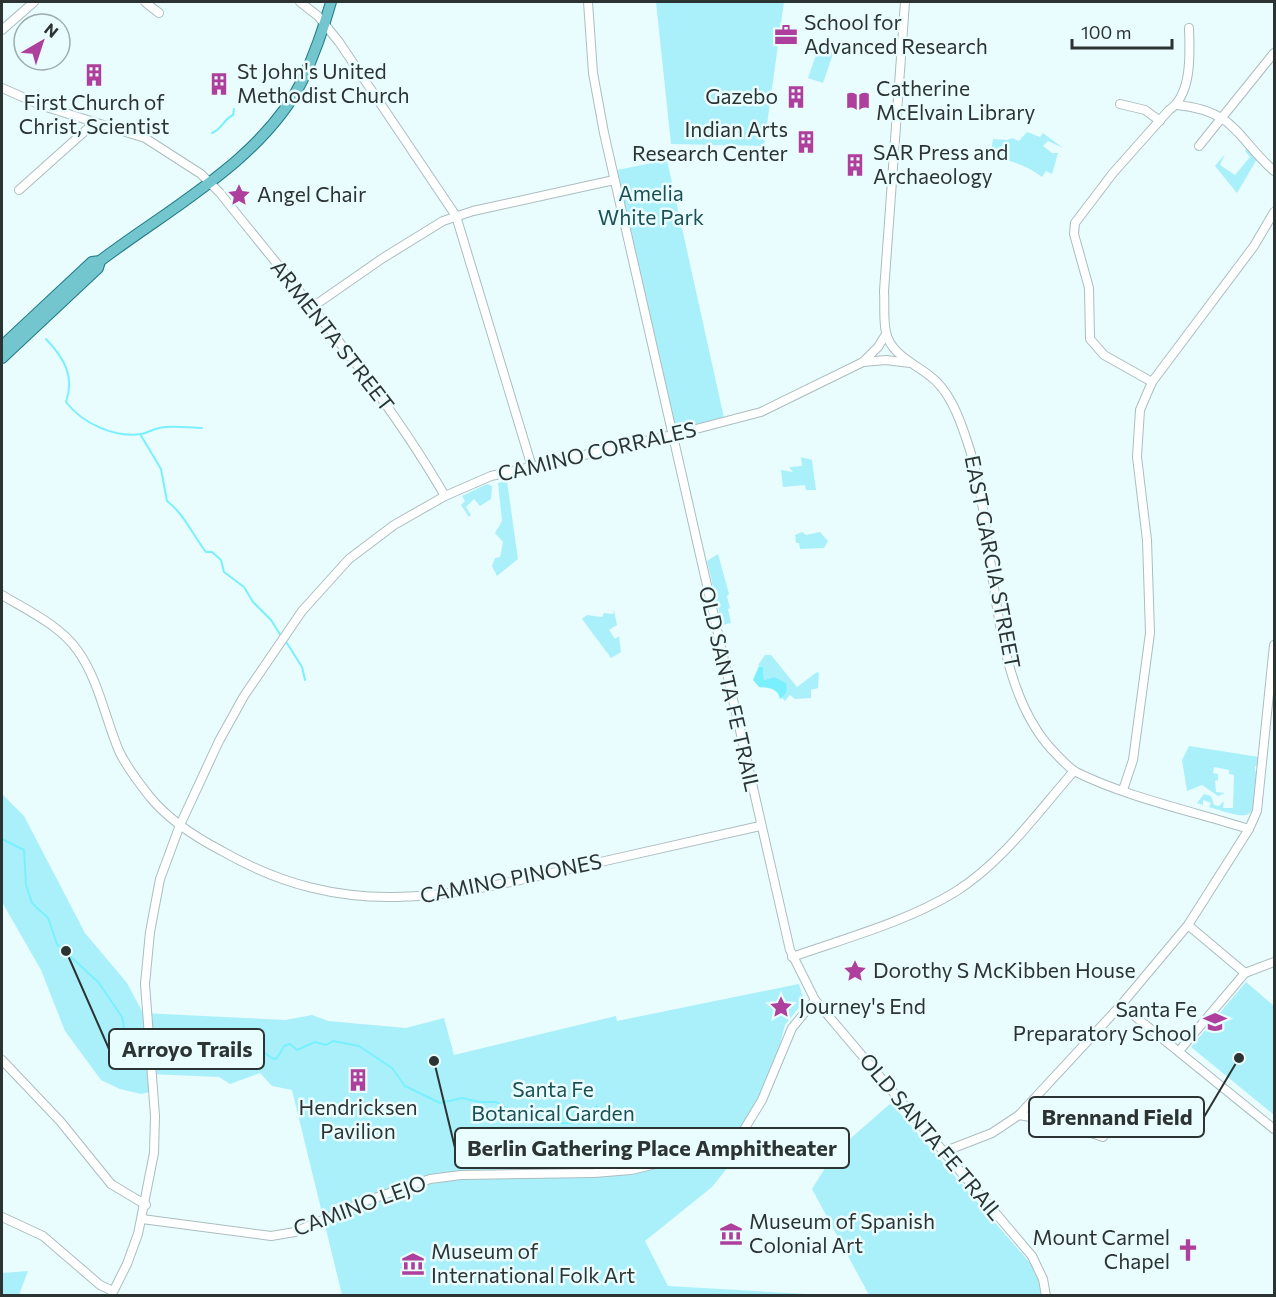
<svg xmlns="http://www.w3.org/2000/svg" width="1276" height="1297" font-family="Commissioner,sans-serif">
	<rect width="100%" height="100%" fill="#e9fcfe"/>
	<g fill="#aaf0fa">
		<polygon points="656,2 784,2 764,146 671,144"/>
		<polygon points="820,43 835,48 823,83 808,78"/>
		<path d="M1027,132L1040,137L1043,133L1063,148L1048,141L1043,146L1052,153H1058L1052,174L1046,171L1042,177C1026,165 1010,160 990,157L993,139L1007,140L1012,138L1019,141Z"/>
		<polygon points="1248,147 1257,159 1237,193 1215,166 1225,154 1220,165 1235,175 1250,157 1245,151"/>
		<polygon points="667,160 724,418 681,429 675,427 617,170"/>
		<polygon points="801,457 812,460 816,490 806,490 805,485 783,487 781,470 793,472 789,467 802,466"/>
		<polygon points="507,481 518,559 497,576 492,566 495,558 500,557 503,542 495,533 502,521 498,483"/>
		<polygon points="487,484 492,486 491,499 480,506 474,499 466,507 471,515 469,517 461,505 465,501 462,496"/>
		<polygon points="802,532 806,535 820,532 828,541 824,548 800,549 799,543 796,543 795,535"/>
		<polygon points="718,554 729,594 727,596 730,608 728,609 731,623 722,625 707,561"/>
		<polygon points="614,610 617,625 609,630 615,639 619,636 621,652 611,658 582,619 587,615 602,617 604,613 613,614"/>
		<polygon points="765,655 771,655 797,687 817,672 819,673 818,688 811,690 811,698 795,699 790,695 785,701 782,698 785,694 781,682 774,677 764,680 763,667 758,665"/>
		<path d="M1189,746L1259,757V766H1255V771L1259,773C1253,820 1257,822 1209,807L1211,803L1203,800V805L1197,803L1204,794L1211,796L1214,805L1219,806L1224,801L1223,808H1233L1234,775L1229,774V770L1214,767L1213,773L1218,774V780L1215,781L1216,792L1225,793L1218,796L1202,785L1187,791L1182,760Z"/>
		<polygon points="2,794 24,816 85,933 127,983 143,1013 285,1020 312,1015 328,1021 406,1028 444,1018 454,1055 616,1016 617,1021 799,984 804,1001 785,1025 778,1052 753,1113 745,1124 756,1132 712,1187 645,1241 668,1286 824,1295 342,1295 292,1090 272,1086 260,1073 230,1084 219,1077 150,1074 150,1092 141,1094 120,1089 101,1080 65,1031 41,970 2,902"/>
		<polygon points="1246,982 1274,1006 1274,1115 1191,1047"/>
		<polygon points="891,1103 1031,1264 1038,1278 1041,1295 869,1295 812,1189 835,1152"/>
		<polygon points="28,1271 19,1295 2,1295 2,1273"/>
	</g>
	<path fill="#7af0ff" d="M759,666L763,667L764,680L774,677L786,683C788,689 786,696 780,699C778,688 769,688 759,687L753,680Z"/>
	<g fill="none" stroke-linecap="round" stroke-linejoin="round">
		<g stroke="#7af0ff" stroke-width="2">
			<path d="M212,133C222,129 223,120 233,115L234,109"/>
			<path d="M46,339C64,358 75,376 66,402C82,423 114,438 141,434C148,433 153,429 159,428C172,425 189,428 202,428"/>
			<path d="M140,434L161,469L167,501C185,515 192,534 206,552H212L221,560L224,572L244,587L253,602L271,620L281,636"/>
			<polyline points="285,640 302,667 305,680"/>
			<polyline points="2,839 24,850 26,885 32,903 48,918 57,944 99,983 122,1017 125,1032 136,1032"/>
			<path d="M162,1036C163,1052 167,1060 182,1065L208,1054L221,1044L227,1051L229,1066L236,1069L246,1045L256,1046L273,1059L277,1058L284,1046L290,1044L297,1050L315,1042L326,1045L333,1041L359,1046L392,1068L405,1086L440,1103L462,1098L480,1102H496L522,1117L551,1123H573L586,1120L597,1106"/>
		</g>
		<g stroke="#abbdbf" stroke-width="10">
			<g id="minor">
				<polyline points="145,2 159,13"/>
				<polyline points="300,2 318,16 339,42 456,216 532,467"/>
				<polyline points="588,2 593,73 604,133 790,950 815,1000 1032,1256 1043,1279 1046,1296"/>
				<path d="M905,2L884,291C885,304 883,319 886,332C890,354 915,364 930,376C949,390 959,417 966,438C1000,532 983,681 1056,754C1062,760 1069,768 1076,772C1126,797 1195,812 1249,829"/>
				<polyline points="2,30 34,2"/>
				<path d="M2,88L43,106L145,138L201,174L220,193C298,291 382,387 445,496"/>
				<polyline points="1120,104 1145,110 1160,121"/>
				<path d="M1177,105C1236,111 1236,137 1274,171"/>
				<polyline points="1199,146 1274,53"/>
				<polyline points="19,190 94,123"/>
				<polyline points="311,308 383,258 443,221 473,211 614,180"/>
				<polyline points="863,362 886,360 910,363"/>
				<path d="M1152,382L1104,355L1090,339L1089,288L1074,234L1075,223L1113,173L1169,110C1192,95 1190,54 1189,28"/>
				<path d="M2,595C27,610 61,626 78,651C99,681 105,718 119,751C127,768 139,783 150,797C169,820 195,837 222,851C344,921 444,898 574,868C636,854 698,840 760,826"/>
				<polyline points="1123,790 1133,760 1150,633 1147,540 1137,457 1140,410 1152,382 1254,246 1274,212"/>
				<polyline points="1188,925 1245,973"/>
				<path d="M792,957C846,938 906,922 955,892C1003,862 1037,813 1074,771"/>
				<polyline points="1121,1005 1274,1129"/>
				<polyline points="1179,1051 1245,973 1274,962"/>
				<polyline points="2,1060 60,1121 111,1184 146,1205"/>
				<polyline points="1019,1115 1059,1122 1103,1137"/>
				<polyline points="943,1152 992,1133 1019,1115 1121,1005 1188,925 1249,829 1257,811 1274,645"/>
				<polyline points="2,1217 43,1236 100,1285 113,1291"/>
				<polyline points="142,1219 271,1236 295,1232 366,1201 430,1179 461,1175 594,1173 631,1170 676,1159 734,1140 742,1133 762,1100 792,1028 815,1000"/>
				<polyline points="111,1296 127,1264 138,1234 154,1153 155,1116 145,984 150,932 160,879 180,825 219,741 244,696 302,611 349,559 394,525 445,496 491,476 673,435 761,412 863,362 878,347 886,334"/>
			</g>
		</g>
		<g stroke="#1e7983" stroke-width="12">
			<g id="major">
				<path d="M2,346L92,262L100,261C168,209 264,159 303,79C314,55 324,27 331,2"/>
				<polyline points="2,358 98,268 100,261"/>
			</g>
		</g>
		<use href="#minor" stroke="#fff" stroke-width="8"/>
		<use href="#major" stroke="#73c5ce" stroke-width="10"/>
	</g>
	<defs>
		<g id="office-bare" transform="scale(1.8)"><path d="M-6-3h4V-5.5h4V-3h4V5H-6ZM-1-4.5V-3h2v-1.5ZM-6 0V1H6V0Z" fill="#ae3f9d" stroke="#e9fcfe" stroke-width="2.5" paint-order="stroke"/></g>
		<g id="building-bare" transform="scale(1.8)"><path d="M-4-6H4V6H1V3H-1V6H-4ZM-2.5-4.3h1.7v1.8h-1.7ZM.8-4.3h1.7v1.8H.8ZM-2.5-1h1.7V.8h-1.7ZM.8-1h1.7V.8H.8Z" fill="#ae3f9d" stroke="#e9fcfe" stroke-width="2.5" paint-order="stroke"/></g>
		<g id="library-bare" transform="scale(1.8)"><path d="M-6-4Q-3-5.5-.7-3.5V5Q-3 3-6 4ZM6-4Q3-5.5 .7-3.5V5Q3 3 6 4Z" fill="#ae3f9d" stroke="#e9fcfe" stroke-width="2.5" paint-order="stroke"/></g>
		<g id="sight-bare" transform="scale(1.8)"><path d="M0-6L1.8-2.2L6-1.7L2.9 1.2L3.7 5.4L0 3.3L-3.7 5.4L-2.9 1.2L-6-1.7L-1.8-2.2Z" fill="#ae3f9d" stroke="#e9fcfe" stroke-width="2.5" paint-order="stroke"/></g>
		<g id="school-bare" transform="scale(1.8)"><path d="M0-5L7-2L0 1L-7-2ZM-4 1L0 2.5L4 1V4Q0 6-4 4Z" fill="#ae3f9d" stroke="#e9fcfe" stroke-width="2.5" paint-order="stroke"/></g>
		<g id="museum-bare" transform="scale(1.8)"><path d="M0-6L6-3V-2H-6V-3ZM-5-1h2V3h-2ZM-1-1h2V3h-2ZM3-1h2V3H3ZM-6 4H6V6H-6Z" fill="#ae3f9d" stroke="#e9fcfe" stroke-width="2.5" paint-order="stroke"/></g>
		<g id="church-bare" transform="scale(1.8)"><path d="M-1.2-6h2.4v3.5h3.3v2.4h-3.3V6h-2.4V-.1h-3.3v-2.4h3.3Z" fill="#ae3f9d" stroke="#e9fcfe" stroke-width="2.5" paint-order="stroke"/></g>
	</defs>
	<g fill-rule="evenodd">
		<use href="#office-bare" x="786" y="35"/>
		<use href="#building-bare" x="94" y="75"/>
		<use href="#building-bare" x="219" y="84"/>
		<use href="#building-bare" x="796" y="97"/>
		<use href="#library-bare" x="858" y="101"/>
		<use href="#building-bare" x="806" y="142"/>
		<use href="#building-bare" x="855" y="165"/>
		<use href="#sight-bare" x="239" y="195"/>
		<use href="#sight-bare" x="855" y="971"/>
		<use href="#sight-bare" x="781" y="1007"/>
		<use href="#school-bare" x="1215" y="1022"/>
		<use href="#building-bare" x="358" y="1080"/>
		<use href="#museum-bare" x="731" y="1234"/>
		<use href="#church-bare" x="1188" y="1250"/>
		<use href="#museum-bare" x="413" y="1264"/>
	</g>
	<g text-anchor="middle" stroke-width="5" stroke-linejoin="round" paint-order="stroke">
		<g font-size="21" fill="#2c3333" stroke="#e9fcfe" text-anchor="start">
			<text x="804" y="30">School for<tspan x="804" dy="24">Advanced Research</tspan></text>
			<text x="237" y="79">St John's United<tspan x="237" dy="24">Methodist Church</tspan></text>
			<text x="876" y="96">Catherine<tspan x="876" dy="24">McElvain Library</tspan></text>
			<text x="778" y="104" text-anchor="end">Gazebo</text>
			<text x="94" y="110" text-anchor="middle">First Church of<tspan x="94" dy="24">Christ, Scientist</tspan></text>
			<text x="788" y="137" text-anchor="end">Indian Arts<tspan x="788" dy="24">Research Center</tspan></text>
			<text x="873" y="160">SAR Press and<tspan x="873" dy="24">Archaeology</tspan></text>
			<text x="257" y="202">Angel Chair</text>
			<text x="873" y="978">Dorothy S McKibben House</text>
			<text x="799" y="1014">Journey's End</text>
			<text x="1197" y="1017" text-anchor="end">Santa Fe<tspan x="1197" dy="24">Preparatory School</tspan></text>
			<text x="358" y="1115" text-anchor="middle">Hendricksen<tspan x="358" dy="24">Pavilion</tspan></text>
			<text x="749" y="1229">Museum of Spanish<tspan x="749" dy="24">Colonial Art</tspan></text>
			<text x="1170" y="1245" text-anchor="end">Mount Carmel<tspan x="1170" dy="24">Chapel</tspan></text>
			<text x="431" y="1259">Museum of<tspan x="431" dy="24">International Folk Art</tspan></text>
		</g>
		<g font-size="21" fill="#1b5056" stroke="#e9fcfe">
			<text x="651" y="201">Amelia<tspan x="651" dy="24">White Park</tspan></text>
			<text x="553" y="1097">Santa Fe<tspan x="553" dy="24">Botanical Garden</tspan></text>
		</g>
		<g font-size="21" fill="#2c3333" stroke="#e9fcfe">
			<text transform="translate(332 336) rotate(52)" y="7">ARMENTA STREET</text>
			<text transform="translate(597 452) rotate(-13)" y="7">CAMINO CORRALES</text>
			<text transform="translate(992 562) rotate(79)" y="7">EAST GARCIA STREET</text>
			<text transform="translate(729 689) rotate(77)" y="7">OLD SANTA FE TRAIL</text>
			<text transform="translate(511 879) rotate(-11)" y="7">CAMINO PINONES</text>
			<text transform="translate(931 1137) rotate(50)" y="7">OLD SANTA FE TRAIL</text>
			<text transform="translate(360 1206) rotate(-20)" y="7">CAMINO LEJO</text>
		</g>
	</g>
	<path fill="none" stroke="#2c3333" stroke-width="2" d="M66 951L109 1049M1239 1058L1204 1117M434 1061L455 1148"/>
	<g fill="#2c3333" stroke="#e9fcfe" stroke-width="2">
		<circle cx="66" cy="951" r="6"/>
		<circle cx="1239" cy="1058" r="6"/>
		<circle cx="434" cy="1061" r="6"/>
	</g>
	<g fill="#e9fcfe" stroke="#2c3333" stroke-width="2">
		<rect x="109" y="1029" width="155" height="40" rx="6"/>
		<rect x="1029" y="1097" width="175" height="40" rx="6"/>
		<rect x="455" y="1128" width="394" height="40" rx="6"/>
	</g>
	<g font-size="22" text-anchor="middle" font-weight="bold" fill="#2c3333">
		<text x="187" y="1057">Arroyo Trails</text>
		<text x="1117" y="1125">Brennand Field</text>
		<text x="652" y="1156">Berlin Gathering Place Amphitheater</text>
	</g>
	<rect width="1276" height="1297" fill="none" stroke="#2c3333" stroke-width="6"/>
	<g transform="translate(42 42) rotate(39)"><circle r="28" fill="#e9fcfe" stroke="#9dacad" stroke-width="1.5"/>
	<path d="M0-4.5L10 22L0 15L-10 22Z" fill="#ae3f9d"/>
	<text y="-9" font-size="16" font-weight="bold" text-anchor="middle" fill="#2c3333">N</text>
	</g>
	<path d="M1072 39v9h100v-9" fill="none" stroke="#2c3333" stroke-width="3"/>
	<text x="1081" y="39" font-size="18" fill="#2c3333" stroke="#e9fcfe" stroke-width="4.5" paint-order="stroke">100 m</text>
</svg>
